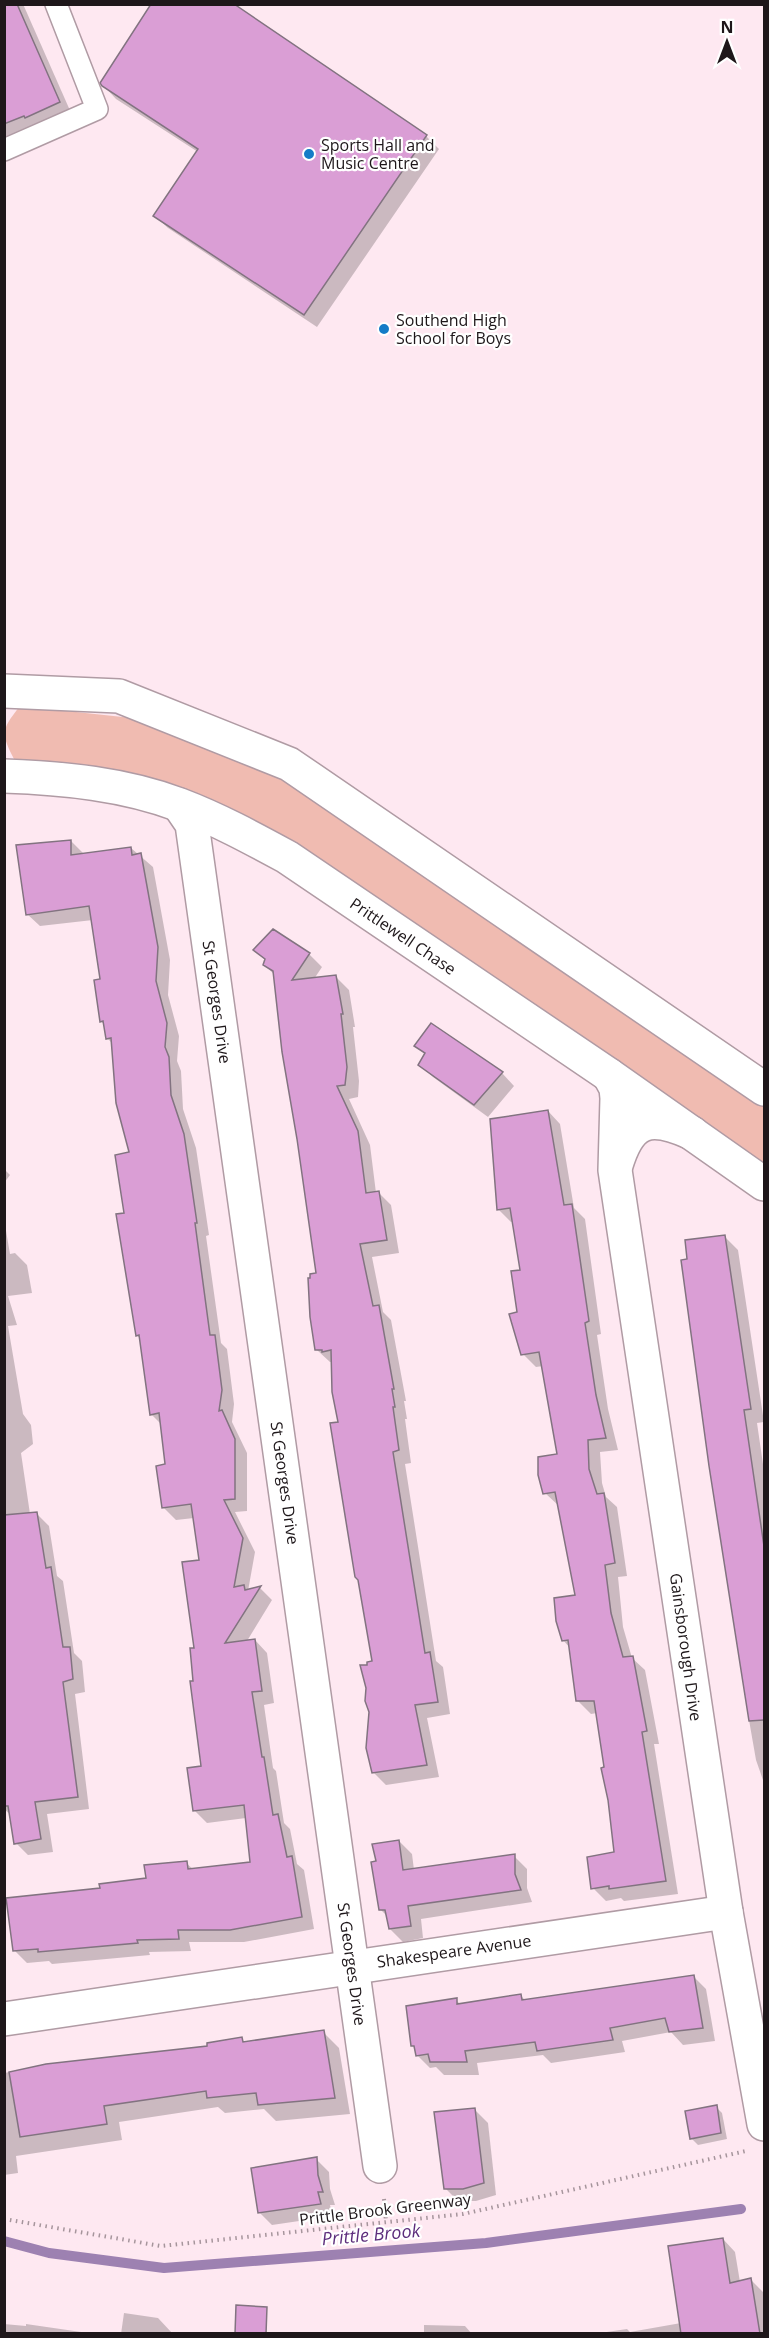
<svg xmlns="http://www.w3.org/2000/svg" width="769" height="2338" font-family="'Open Sans',sans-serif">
	<rect width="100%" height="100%" fill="#fee8f1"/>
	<path fill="#f0bbb1" d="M20,706L132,718L230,749L300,787L764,1102V1165L283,837L181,787L14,759C0,732 2,729 20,706Z"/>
	<g fill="#0003">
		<polygon points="4,4 23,4 72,115 4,143"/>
		<polygon points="103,85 426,136 439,149 317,327 168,228 155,216 198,152 116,99"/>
		<polygon points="71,841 84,854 131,848 153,867 170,960 168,995 179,1036 177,1061 181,1071 183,1109 196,1148 209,1235 206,1236 221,1343 227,1349 234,1404 232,1422 247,1453 247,1511 235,1512 255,1552 248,1591 260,1588 272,1600 247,1641 255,1640 267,1653 274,1703 264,1705 273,1768 276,1771 284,1823 290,1829 297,1864 304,1870 314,1929 244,1942 189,1942 191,1951 149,1952 150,1955 52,1964 49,1961 27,1963 14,1950 101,1890 148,1879 186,1863 194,1870 251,1863 246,1818 207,1823 194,1810 203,1767 194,1683 201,1561 194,1518 176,1520 163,1507 167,1465 162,1425 151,1414 140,1338 137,1335 125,1214 131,1154 113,1044 107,1038 105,1025 101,1021 102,980 93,920 40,926 27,914"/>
		<polygon points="273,931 309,954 322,967 314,979 336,977 349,990 355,1027 353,1027 359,1081 358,1097 349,1099 370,1145 376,1193 378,1192 391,1205 399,1253 372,1257 383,1312 391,1320 406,1401 404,1401 407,1419 405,1419 411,1463 405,1464 436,1661 443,1667 450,1714 427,1718 439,1777 386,1785 373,1772 369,1666 373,1662 333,1362 330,1362 317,1350 318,1274 275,975 264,965 266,961 255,950"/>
		<polygon points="416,1046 502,1073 514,1086 488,1117 433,1077 420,1065 426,1055"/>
		<polygon points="548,1111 560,1124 574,1208 585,1219 601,1334 597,1335 608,1409 618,1450 600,1452 602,1483 606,1497 617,1507 627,1576 618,1577 623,1627 632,1658 645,1670 659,1744 654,1744 678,1894 624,1901 621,1898 606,1901 593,1888 616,1854 606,1768 597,1713 591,1714 578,1701 570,1648 563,1640 577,1596 559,1506 545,1493 559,1455 543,1366 536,1367 523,1354 519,1313 522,1272 514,1221 511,1222 498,1209"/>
		<polygon points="4,1169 10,1175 4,1183"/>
		<polygon points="4,1219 10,1254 15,1253 27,1265 32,1293 8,1296 17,1325 8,1326 23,1414 31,1425 33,1444 21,1453 30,1514 37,1514 49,1526 57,1576 63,1581 74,1653 82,1661 85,1692 75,1694 89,1809 47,1814 53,1852 28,1855 16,1843 12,1816 4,1809"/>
		<polygon points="724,1236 738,1250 764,1422 757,1423 764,1471 764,1783 756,1760 749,1720 751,1717 689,1261"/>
		<polygon points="399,1841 412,1854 414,1870 514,1856 527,1869 527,1888 532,1902 421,1919 423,1938 403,1942 390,1929 388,1917 381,1910 377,1862"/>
		<polygon points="693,1976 706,1989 715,2041 683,2045 671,2032 622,2041 625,2052 551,2063 543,2055 477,2063 479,2075 444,2075 436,2067 430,2068 417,2055 416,2049 413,2045 456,2000 461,2005 521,1996 526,2001"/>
		<polygon points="323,2032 339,2048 350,2114 276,2121 264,2109 225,2113 218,2107 119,2122 122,2140 16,2156 18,2173 4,2175 4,2073 46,2066 209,2047 241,2039 245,2043"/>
		<polygon points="716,2107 722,2113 727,2139 698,2145 692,2139"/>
		<polygon points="475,2110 488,2123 496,2195 476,2201 458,2201 445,2188"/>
		<polygon points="316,2159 329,2172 330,2189 335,2205 330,2205 333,2216 272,2225 259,2212"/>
		<polygon points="723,2239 735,2252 740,2282 751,2280 763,2292 764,2334 593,2334 627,2329 630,2332 681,2323"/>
		<polygon points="124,2313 158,2318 173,2334 121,2334"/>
		<polygon points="4,2324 26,2326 26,2324 95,2334 4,2334"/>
		<polygon points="424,2325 465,2326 472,2334 424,2334"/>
	</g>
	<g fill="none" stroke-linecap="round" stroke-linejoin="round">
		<polyline stroke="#9d81b1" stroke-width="10" points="4,2241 49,2253 164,2268 486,2243 741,2209"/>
	</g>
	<g fill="#da9ed5" stroke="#827380" stroke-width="1.5">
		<polygon points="4,4 17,4 60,102 25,118 24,116 4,124"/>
		<polygon points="151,4 234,4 427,135 304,315 153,216 198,149 102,86 100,83"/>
		<polygon points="71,840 71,855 131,847 132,855 141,853 158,947 156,981 167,1023 165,1047 169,1057 171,1095 184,1134 197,1223 195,1223 210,1335 215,1335 222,1390 219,1411 222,1410 235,1439 235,1499 224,1500 243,1538 234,1587 244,1585 245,1590 261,1586 225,1643 255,1639 262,1691 252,1692 262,1757 264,1757 273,1815 278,1814 287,1857 292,1856 302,1917 230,1930 178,1930 179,1939 137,1940 138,1943 38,1952 38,1949 13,1951 6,1898 100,1888 99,1884 146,1878 144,1865 187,1861 188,1869 250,1862 244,1805 193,1811 187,1768 201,1766 190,1681 193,1681 190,1648 194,1648 182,1562 199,1560 191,1504 162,1508 156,1466 165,1464 159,1413 150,1415 139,1335 136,1336 116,1214 124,1213 115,1155 129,1152 116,1103 111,1038 106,1039 103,1021 100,1022 94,980 100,979 89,906 26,915 16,845"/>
		<polygon points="273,929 310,953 292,980 336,975 343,1014 341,1014 347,1067 345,1085 337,1086 358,1131 366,1193 379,1191 387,1240 360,1244 373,1306 379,1305 394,1389 392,1389 395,1407 393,1407 399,1450 393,1452 425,1653 430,1652 438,1702 415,1705 427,1765 372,1773 366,1748 369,1712 365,1701 366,1688 360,1665 367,1665 367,1662 372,1661 358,1580 355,1577 330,1423 338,1422 332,1392 331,1350 322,1352 322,1350 315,1350 310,1317 308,1278 310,1278 310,1274 316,1273 297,1139 282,1052 273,971 263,965 265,959 253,950"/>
		<polygon points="431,1023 503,1072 474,1105 418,1065 425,1053 414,1046"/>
		<polygon points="548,1110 564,1205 572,1204 589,1321 585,1323 596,1395 606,1438 588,1440 589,1469 597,1494 604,1493 615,1563 605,1565 611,1613 623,1657 633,1656 647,1731 642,1732 666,1881 609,1889 609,1886 591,1889 587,1857 614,1852 608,1800 601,1768 604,1767 594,1701 576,1701 568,1640 562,1641 556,1621 554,1598 575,1595 555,1492 543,1494 538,1475 538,1457 557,1454 539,1352 521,1355 509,1314 517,1312 511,1271 520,1270 510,1208 497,1210 490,1119"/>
		<polygon points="725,1235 751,1409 744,1410 765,1553 765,1720 749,1721 709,1466 681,1260 687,1259 685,1240"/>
		<polygon points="37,1512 46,1568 51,1567 63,1647 70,1647 73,1679 63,1682 78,1797 35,1802 41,1839 14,1844 8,1806 4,1806 4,1515"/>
		<polygon points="399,1840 403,1870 515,1854 515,1874 521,1890 408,1906 411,1926 389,1929 385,1910 379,1910 371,1862 376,1861 372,1844"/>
		<polygon points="694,1975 703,2028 669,2032 665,2018 610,2028 613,2040 537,2051 535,2042 465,2051 467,2062 430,2062 428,2054 416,2056 414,2046 411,2046 406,2006 457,1998 457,2004 521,1994 522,2000"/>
		<polygon points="324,2030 335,2098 258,2105 256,2093 207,2098 206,2091 104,2106 107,2124 20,2137 9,2072 46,2064 207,2046 207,2043 242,2037 243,2042"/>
		<polygon points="717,2105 721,2133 690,2139 685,2111"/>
		<polygon points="475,2108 484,2183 463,2189 444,2189 434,2112"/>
		<polygon points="317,2157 318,2175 323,2192 318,2192 321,2204 258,2213 251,2168"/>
		<polygon points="723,2238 730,2283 751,2278 760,2334 681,2334 668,2246"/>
		<polygon points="236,2305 267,2307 266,2334 235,2334"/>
	</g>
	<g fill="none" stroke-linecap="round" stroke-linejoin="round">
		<g stroke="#b09ba4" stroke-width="24">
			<polyline id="service" points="4,150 97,109 56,4"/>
		</g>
		<g stroke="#b09ba4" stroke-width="36">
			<g id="minor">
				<polyline points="179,805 192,824 380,2166"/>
				<polyline points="609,1075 616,1088 617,1098 615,1170 726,1912 764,2124"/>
				<path d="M616,1165C630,1119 649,1114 692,1133"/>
				<polyline points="4,2019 726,1912"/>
			</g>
		</g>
		<g stroke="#b09ba4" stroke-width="36">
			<g id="tertiary">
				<polyline points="4,691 119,696 289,764 764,1089"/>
				<path d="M4,776C63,778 125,784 180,805C217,819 252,838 287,857L609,1075L764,1184"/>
			</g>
		</g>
		<g stroke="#a6959c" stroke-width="4" stroke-dasharray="1.5 4.5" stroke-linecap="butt">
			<polyline points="384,2199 386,2222"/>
			<polyline points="4,2219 161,2246 463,2214 746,2151"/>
		</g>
		<use href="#service" stroke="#fff" stroke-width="21"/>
		<use href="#minor" stroke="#fff" stroke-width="33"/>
		<use href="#tertiary" stroke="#fff" stroke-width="33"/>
	</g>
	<g fill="#147cc7" stroke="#fff" stroke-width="2">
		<circle cx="309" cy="154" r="6"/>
		<circle cx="384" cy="329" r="6"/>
	</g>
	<g text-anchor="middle" stroke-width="4.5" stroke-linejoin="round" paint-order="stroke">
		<g font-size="16" fill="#1e171a" stroke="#fff" text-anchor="start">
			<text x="321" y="151">Sports Hall and<tspan x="321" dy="18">Music Centre</tspan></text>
			<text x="396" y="326">Southend High<tspan x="396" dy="18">School for Boys</tspan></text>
		</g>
		<g font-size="16" fill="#1e171a" stroke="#fff">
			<text transform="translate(403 936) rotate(34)" y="6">Prittlewell Chase</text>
			<text transform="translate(217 1002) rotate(82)" y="6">St Georges Drive</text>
			<text transform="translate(285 1483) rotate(82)" y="6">St Georges Drive</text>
			<text transform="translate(686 1647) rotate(82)" y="6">Gainsborough Drive</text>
			<text transform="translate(454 1951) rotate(-8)" y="6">Shakespeare Avenue</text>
			<text transform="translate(352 1964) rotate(82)" y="6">St Georges Drive</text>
			<text transform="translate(385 2209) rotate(-7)" y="6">Prittle Brook Greenway</text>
		</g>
		<g font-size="18" font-style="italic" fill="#5c2d7c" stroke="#fff">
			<text transform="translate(371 2235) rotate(-5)" y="6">Prittle Brook</text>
		</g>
	</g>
	<rect width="769" height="2338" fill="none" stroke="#1e171a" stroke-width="12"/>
	<g transform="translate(727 42)" stroke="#ffffff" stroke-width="4.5" paint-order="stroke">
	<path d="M0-4.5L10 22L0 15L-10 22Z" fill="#1e171a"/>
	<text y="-9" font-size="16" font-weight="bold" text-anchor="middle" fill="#1e171a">N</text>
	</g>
</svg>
